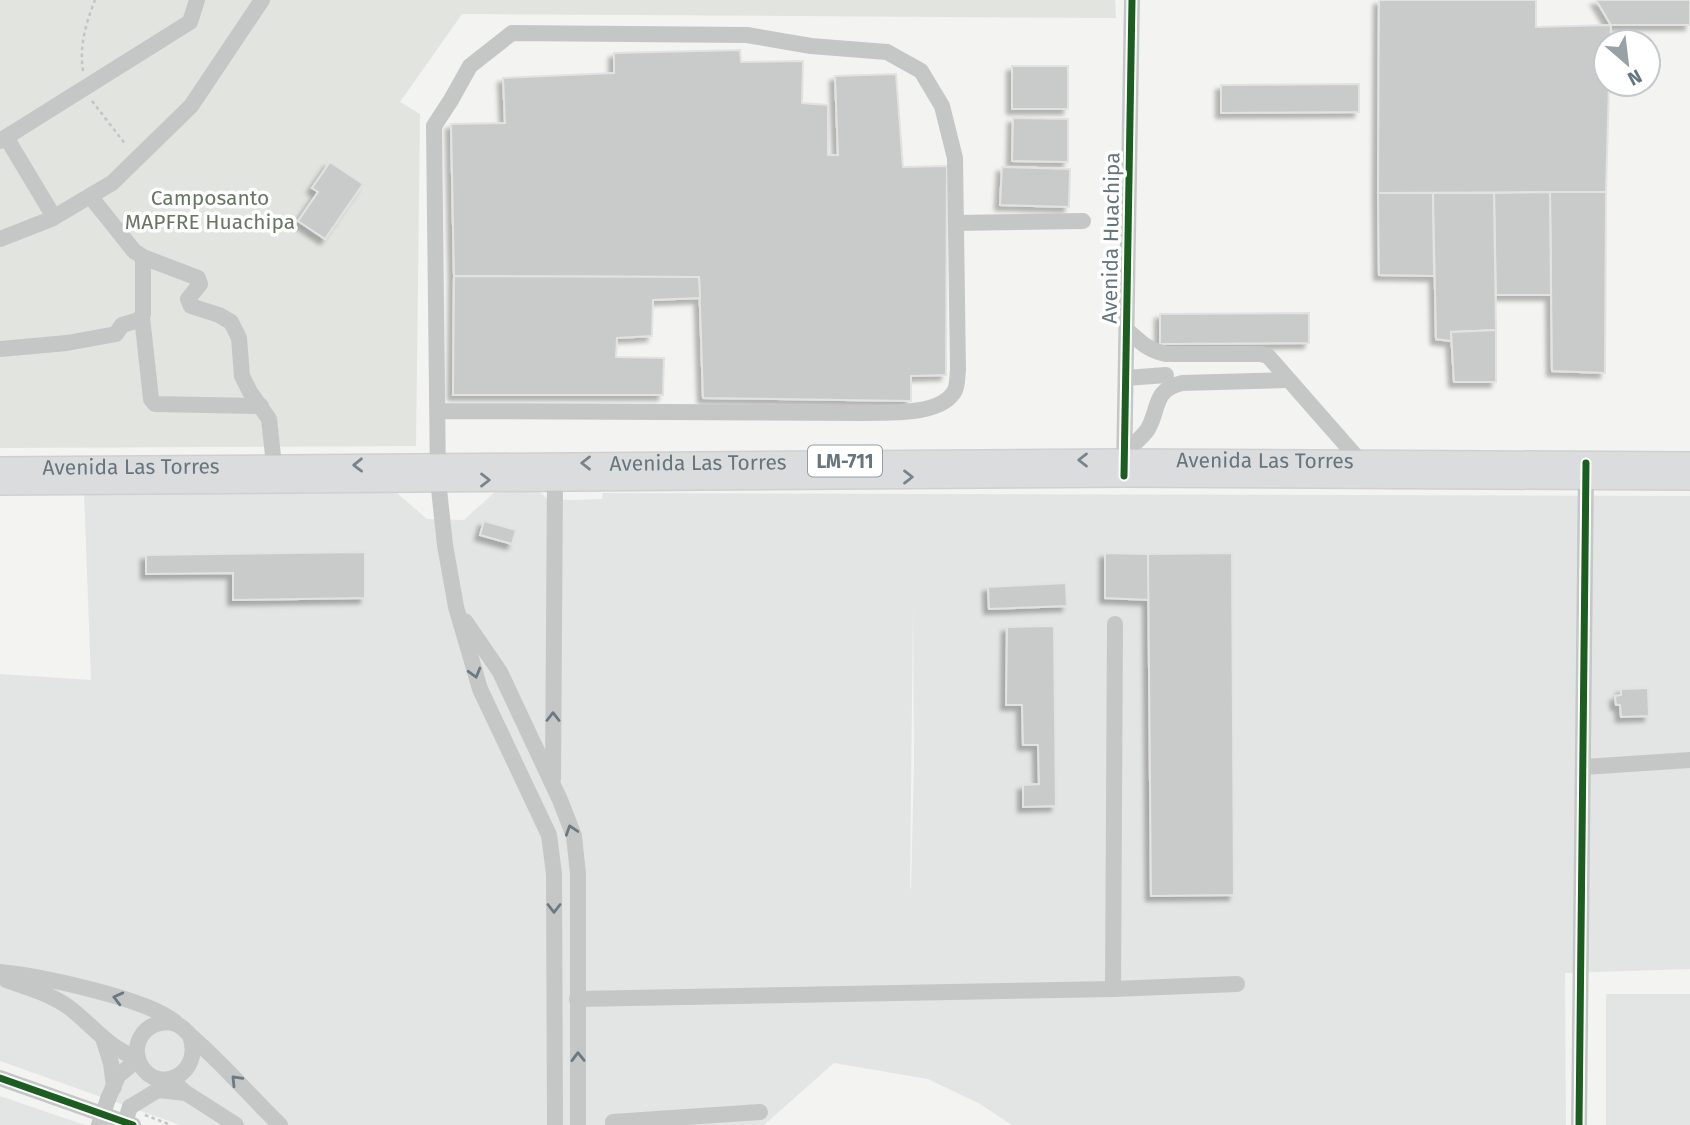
<svg xmlns="http://www.w3.org/2000/svg" width="1690" height="1125" font-family="'Fira Sans',sans-serif">
	<defs>
		<filter id="shadow"><feDropShadow dx="-5" dy="5" stdDeviation="2" flood-color="#0004"/></filter>
	</defs>
	<rect width="100%" height="100%" fill="#f3f3f1"/>
	<g fill="#e3e4e4" fill-rule="evenodd">
		<path d="M497,490L538,491L548,499L573,500L602,499L603,493L1690,496V969L1565,973L1566,1125H1012L980,1104L928,1079L834,1063L764,1125H180L0,1061V674L91,680L84,491L397,493L427,519L464,520ZM913,606L914,762L911,889L910,888Z"/>
		<rect x="1606" y="994" width="84" height="131"/>
		<polygon points="0,1096 73,1121 85,1125 0,1125"/>
	</g>
	<polygon fill="#e1e4df" points="0,0 1115,0 1116,18 462,14 400,102 420,114 416,446 0,448"/>
	<g fill="#c9caca" stroke="#e2e2e1" stroke-width="2" filter="url(#shadow)">
		<polygon points="1379,0 1536,0 1536,27 1611,25 1610,42 1606,42 1606,84 1609,84 1606,192 1378,193"/>
		<polygon points="1596,0 1690,0 1690,25 1611,25"/>
		<polygon points="740,50 741,62 803,61 802,103 828,105 828,155 838,155 835,76 896,74 903,167 947,166 946,375 911,376 911,401 703,398 699,277 454,276 451,124 505,123 503,78 614,73 614,53"/>
		<rect x="1012" y="66" width="56" height="43"/>
		<polygon points="1359,84 1359,112 1221,113 1221,85"/>
		<polygon points="1013,118 1068,119 1068,162 1012,161"/>
		<polygon points="330,162 363,184 325,239 298,221 318,192 312,188"/>
		<polygon points="1002,167 1070,169 1069,207 1000,205"/>
		<polygon points="1550,192 1606,192 1605,373 1552,371"/>
		<polygon points="1550,192 1551,295 1496,295 1494,193"/>
		<polygon points="1378,193 1433,193 1434,276 1379,275"/>
		<polygon points="1433,193 1494,193 1496,330 1451,332 1451,341 1436,339"/>
		<polygon points="454,276 699,277 700,298 653,300 652,336 617,338 616,357 664,358 663,395 453,395"/>
		<polygon points="1309,313 1309,343 1160,344 1160,314"/>
		<polygon points="1496,330 1496,382 1454,382 1451,332"/>
		<polygon points="484,521 516,530 512,544 480,535"/>
		<polygon points="365,552 365,598 233,600 233,573 146,574 146,555"/>
		<polygon points="1105,553 1148,554 1149,600 1105,598"/>
		<polygon points="1232,553 1234,895 1151,896 1148,554"/>
		<polygon points="1066,583 1067,606 989,609 988,587"/>
		<polygon points="1054,626 1056,806 1023,807 1023,785 1039,784 1038,745 1023,745 1022,705 1006,705 1007,627"/>
		<polygon points="1648,688 1649,716 1621,717 1620,705 1616,705 1615,696 1621,695 1621,689"/>
	</g>
	<g fill="none" stroke-linecap="round" stroke-linejoin="round">
		<g stroke="#cfd0cf" stroke-width="24">
			<g id="major">
				<path id="s1" d="M0,468L1124,460L1690,463"/>
				<polyline points="0,484 1124,476 1690,479"/>
			</g>
		</g>
		<g stroke="#c3c4c5" stroke-width="2.5" stroke-dasharray="3.5 3.5" stroke-linecap="butt">
			<path d="M83,71C79,46 86,23 95,0"/>
			<polyline points="92,101 126,145"/>
			<polyline points="145,1115 171,1125"/>
		</g>
		<g stroke="#c5c7c7" stroke-width="16">
			<polyline points="6,137 54,217"/>
			<polyline points="0,141 190,22 197,0"/>
			<polyline points="90,196 134,251 143,257 198,278 200,284 188,299 191,306 219,315 231,322 239,338 242,376 250,392 269,419 274,465"/>
			<polyline points="956,223 1083,221"/>
			<polyline points="0,239 51,219 112,183 191,106 262,0"/>
			<polyline points="142,317 151,399 155,404 261,406"/>
			<path d="M1127,330C1140,342 1149,351 1167,354H1261L1268,356L1360,461"/>
			<polyline points="0,349 67,343 116,334 122,325 139,320 143,314 143,257"/>
			<polyline points="1126,378 1166,375"/>
			<path d="M438,411L864,413C889,412 939,416 954,392C958,386 957,377 958,370L955,158L942,106L921,71L887,52L811,46L747,35L512,33L470,66L451,100L434,126L438,480L445,545L456,607L480,689L549,835L554,874L555,1125"/>
			<path d="M1125,453C1132,445 1142,438 1148,429C1160,407 1153,390 1182,383L1287,380"/>
			<polyline points="1124,470 1132,0"/>
			<polyline points="465,621 500,672 560,800 574,836 578,874 578,1125"/>
			<polyline points="1584,767 1690,760"/>
			<polyline points="553,779 555,479"/>
			<path d="M0,972C39,976 146,998 175,1022"/>
			<path d="M6,980C26,987 48,993 67,1006C91,1023 108,1049 138,1058"/>
			<polyline points="1113,989 1115,624"/>
			<polyline points="577,999 1113,989 1237,984"/>
			<path d="M190,1036C204,1073 158,1097 140,1064C136,1056 136,1046 140,1038C147,1025 163,1019 176,1024C184,1027 187,1033 193,1038C224,1065 250,1096 280,1125"/>
			<polyline points="103,1038 111,1063 114,1087"/>
			<polyline points="0,1078 133,1125"/>
			<polyline points="170,1079 186,1093 236,1125"/>
			<polyline points="108,1099 118,1076 138,1059"/>
			<polyline points="130,1107 158,1090 186,1093"/>
			<polyline points="613,1125 613,1122 760,1112"/>
			<polyline points="1579,1125 1586,469"/>
		</g>
		<use href="#major" stroke="#dbdcdd" stroke-width="21"/>
		<g stroke="#c5c7c7" stroke-width="16">
			<polyline points="99,1125 108,1099"/>
			<polyline points="124,1125 130,1107"/>
		</g>
		<g stroke="#fff" stroke-width="11">
			<g id="cycleway">
				<polyline points="1124,476 1132,0"/>
				<polyline points="0,1078 133,1125"/>
				<polyline points="1579,1125 1586,463"/>
			</g>
		</g>
		<use href="#cycleway" stroke="#1b5e20" stroke-width="7"/>
	</g>
	<defs><path id="oneway-chevron" d="M-2-3.5L2.5 0L-2 3.5" fill="none" stroke-width="1.6" stroke-linecap="round" stroke-linejoin="round" transform="scale(1.75)"/></defs>
	<g stroke="#78848c">
		<use href="#oneway-chevron" transform="translate(1083 460) rotate(180)"/>
		<use href="#oneway-chevron" transform="translate(586 463) rotate(180)"/>
		<use href="#oneway-chevron" transform="translate(358 465) rotate(179)"/>
		<use href="#oneway-chevron" transform="translate(908 477)"/>
		<use href="#oneway-chevron" transform="translate(485 480)"/>
	</g>
	<g stroke="#6b7982">
		<use href="#oneway-chevron" transform="translate(475 673) rotate(74)"/>
		<use href="#oneway-chevron" transform="translate(553 717) rotate(-90)"/>
		<use href="#oneway-chevron" transform="translate(571 830) rotate(-108)"/>
		<use href="#oneway-chevron" transform="translate(554 908) rotate(90)"/>
		<use href="#oneway-chevron" transform="translate(118 998) rotate(-166)"/>
		<use href="#oneway-chevron" transform="translate(578 1057) rotate(-91)"/>
		<use href="#oneway-chevron" transform="translate(236 1080) rotate(-134)"/>
	</g>
	<g text-anchor="middle" stroke-width="7" stroke-linejoin="round" paint-order="stroke">
		<rect fill="#fff" stroke="#949ea5" stroke-width="2" x="808" y="445.5" width="74" height="31" rx="5"/>
		<g font-size="19" font-weight="bold" fill="#66757e">
			<text x="845" y="468">LM-711</text>
		</g>
		<g font-size="21" fill="#697664" stroke="#fff">
			<text x="210" y="205">Camposanto<tspan x="210" dy="24">MAPFRE Huachipa</tspan></text>
		</g>
		<g font-size="21" fill="#66757e" stroke="#fff">
			<text transform="translate(1111 238) rotate(-89)" y="7">Avenida Huachipa</text>
			<text dy="7" stroke="none"><textPath href="#s1" startOffset="1265">Avenida Las Torres</textPath></text>
			<text dy="7" stroke="none"><textPath href="#s1" startOffset="698">Avenida Las Torres</textPath></text>
			<text dy="7" stroke="none"><textPath href="#s1" startOffset="131">Avenida Las Torres</textPath></text>
		</g>
	</g>
	<g transform="translate(1627 63) rotate(152)"><circle r="33" fill="#ffffff" stroke="#c2c8cb" stroke-width="2"/>
	<path d="M0-5L12 26L0 18L-12 26Z" fill="#97a1a6"/>
	<text y="-10" font-size="19" font-weight="bold" text-anchor="middle" fill="#66757e">N</text>
	</g>
</svg>
